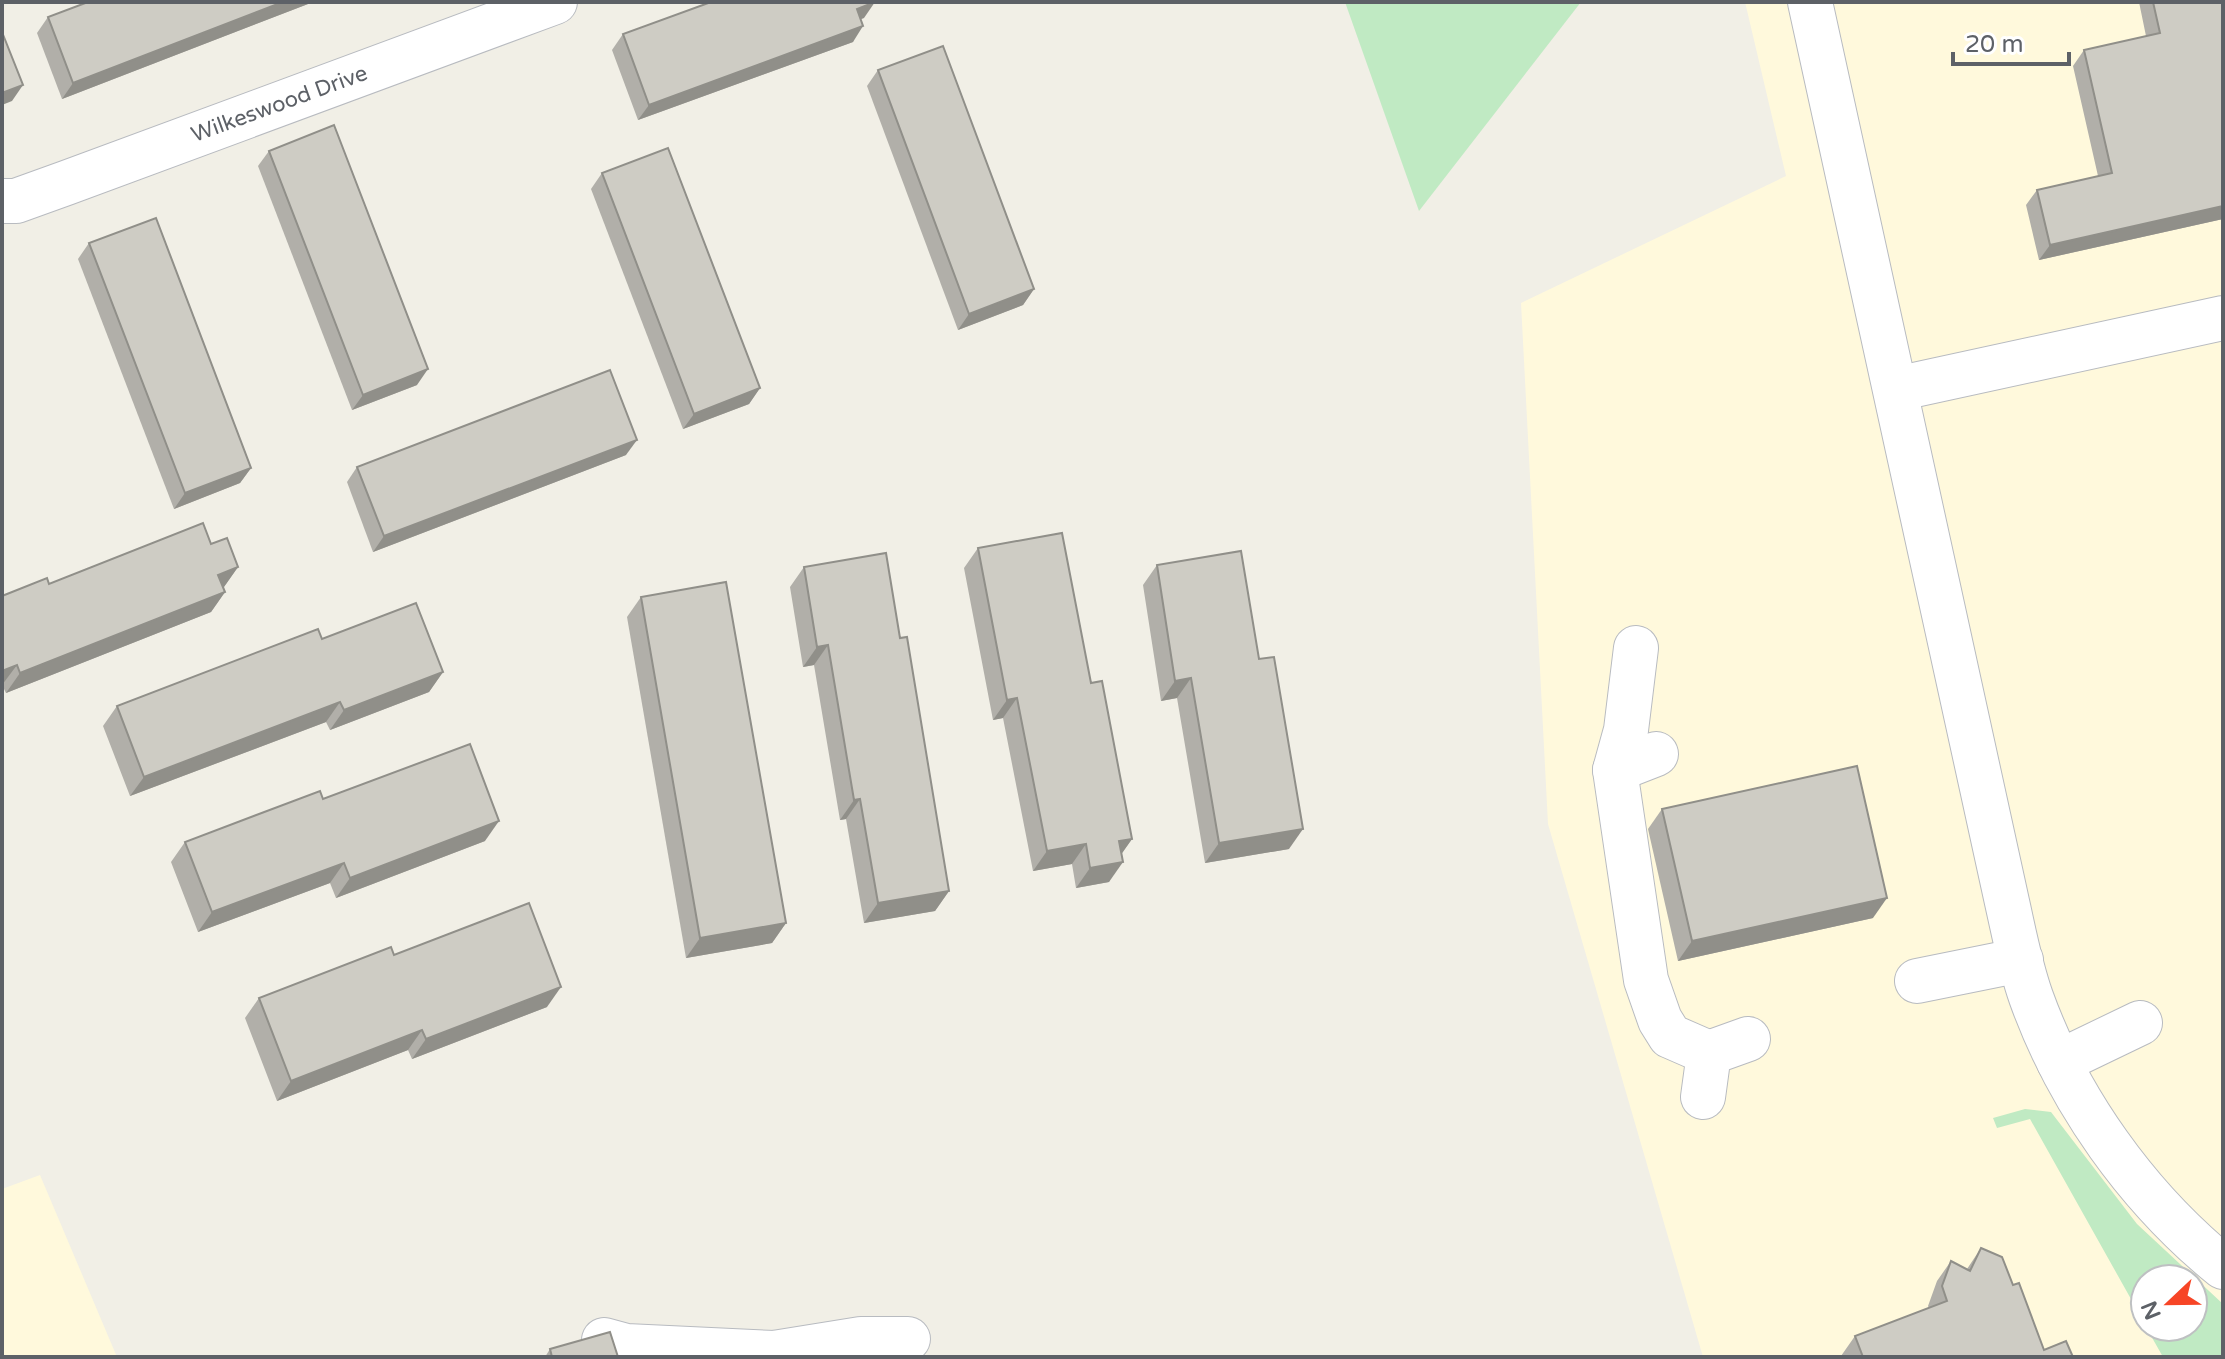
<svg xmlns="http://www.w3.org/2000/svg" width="2225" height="1359" font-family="'Varela Round',sans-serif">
	<rect width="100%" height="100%" fill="#f1efe6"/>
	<g fill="#fff9dc" fill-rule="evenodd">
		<path d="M1745,2H2223V1357H1703L1548,824L1521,303L1786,176ZM2145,1279H2193V1327H2145Z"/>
		<polygon points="40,1175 117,1357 2,1357 2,1189"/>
	</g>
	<g fill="#c0eac3">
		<polygon points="1345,2 1581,2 1419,211"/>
		<polygon points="2025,1109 2051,1112 2137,1224 2223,1304 2223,1357 2163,1357 2146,1327 2193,1327 2193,1279 2145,1279 2145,1324 2030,1119 1997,1128 1993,1118"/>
	</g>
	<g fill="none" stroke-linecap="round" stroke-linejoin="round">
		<g stroke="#b8bbc0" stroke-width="46">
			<g id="minor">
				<path d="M1810,2L2007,902C2014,933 2020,966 2031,997C2068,1100 2137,1197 2223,1267"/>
				<polyline points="2,201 16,201 66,183 555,2"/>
				<polyline points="1896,389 2223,318"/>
				<polyline points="1636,648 1626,730 1615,770 1646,980 1660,1020 1670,1036 1709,1053"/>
				<polyline points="1615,770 1656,754"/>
				<polyline points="1917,981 2021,960"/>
				<polyline points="2059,1062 2140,1023"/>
				<polyline points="1703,1097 1709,1053 1748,1039"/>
				<polyline points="604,1340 626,1346 774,1353 861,1339 908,1339"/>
			</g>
		</g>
		<use href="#minor" stroke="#fff" stroke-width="44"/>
	</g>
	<g fill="#b1afa9">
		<polygon points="88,2 309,2 308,4 62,99 37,33 48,17"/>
		<polygon points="2139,2 2223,2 2223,219 2039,260 2026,205 2037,190 2098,176 2073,66 2084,50 2146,36"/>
		<polygon points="864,18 861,19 853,42 638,120 612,50 623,34"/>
		<polygon points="878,70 1034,289 1023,305 958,330 867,86"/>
		<polygon points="269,151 417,385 352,410 258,166"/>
		<polygon points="602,173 760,388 749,404 683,429 591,189"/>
		<polygon points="89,243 251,468 240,483 174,509 78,259"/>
		<polygon points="626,455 373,552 347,482 357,467"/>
		<polygon points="211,544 238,567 223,588 225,592 211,612 6,693 2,685 2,596"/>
		<polygon points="978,548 1091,683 1132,839 1121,854 1109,882 1076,888 1072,864 1033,871 1003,718 993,720 964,568"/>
		<polygon points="1157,565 1289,849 1205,863 1177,698 1161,701 1143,585"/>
		<polygon points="804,567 900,638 949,891 935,911 864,923 846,819 840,820 814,665 803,667 790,587"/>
		<polygon points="641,597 786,923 772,943 686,958 627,617"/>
		<polygon points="322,639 443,672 429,692 330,730 326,722 130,796 103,726 117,706"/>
		<polygon points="323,799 485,841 336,898 330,883 198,932 171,862 185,842"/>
		<polygon points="1662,809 1873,918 1678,961 1648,829"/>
		<polygon points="394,955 547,1007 412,1059 408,1050 277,1101 245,1018 259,998"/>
		<polygon points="1981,1248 2013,1285 2044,1350 2073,1357 1841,1357 1841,1356 1855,1336 1929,1308 1928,1306 1937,1281 1951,1261 1967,1269"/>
		<polygon points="550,1349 618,1357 545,1357"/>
	</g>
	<g fill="#908f89">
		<polygon points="283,2 309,2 308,4 62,99 73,83"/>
		<polygon points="875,2 864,18 846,24 857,9"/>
		<polygon points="863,26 853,42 638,120 649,105"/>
		<polygon points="23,85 12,101 2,105 2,93"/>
		<polygon points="2223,206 2223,219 2039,260 2050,245"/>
		<polygon points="1034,289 1023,305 958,330 969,314"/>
		<polygon points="428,369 417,385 352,410 363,395"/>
		<polygon points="760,388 749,404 683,429 694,414"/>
		<polygon points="637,440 626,455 373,552 384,536"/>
		<polygon points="251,468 240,483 174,509 185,493"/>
		<polygon points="238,567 224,587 204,595 218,575"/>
		<polygon points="225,592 211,612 6,693 20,673"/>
		<polygon points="828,645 814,665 803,667 817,647"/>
		<polygon points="17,665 2,685 2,671"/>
		<polygon points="443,672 429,692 330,730 344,710"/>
		<polygon points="1191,678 1177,698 1161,701 1175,681"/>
		<polygon points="1017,698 1003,718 993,720 1007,700"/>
		<polygon points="340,702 326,722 130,796 144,777"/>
		<polygon points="860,799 846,819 840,820 854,800"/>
		<polygon points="499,821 485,841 336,898 350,878"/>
		<polygon points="1303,829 1289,849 1205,863 1219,843"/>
		<polygon points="1132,839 1118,859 1119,841"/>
		<polygon points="1086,844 1072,864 1033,871 1047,851"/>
		<polygon points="1123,862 1109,882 1076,888 1090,868"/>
		<polygon points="344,863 330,883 198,932 212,912"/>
		<polygon points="949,891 935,911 864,923 878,903"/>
		<polygon points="1887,898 1873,918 1678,961 1692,941"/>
		<polygon points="786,923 772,943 686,958 700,938"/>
		<polygon points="561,987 547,1007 412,1059 426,1039"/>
		<polygon points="422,1030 408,1050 277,1101 291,1081"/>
	</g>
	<g fill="#ceccc4" stroke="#908f89" stroke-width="2">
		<polygon points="88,2 283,2 73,83 48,17"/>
		<polygon points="711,2 875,2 857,9 863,26 649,105 623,34"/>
		<polygon points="2153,2 2223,2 2223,206 2050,245 2037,190 2112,173 2084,50 2160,33"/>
		<polygon points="2,32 23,85 2,93"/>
		<polygon points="943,46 1034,289 969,314 878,70"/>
		<polygon points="334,125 428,369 363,395 269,151"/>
		<polygon points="668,148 760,388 694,414 602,173"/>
		<polygon points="156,218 251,468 185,493 89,243"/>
		<polygon points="610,370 637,440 384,536 357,467"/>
		<polygon points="203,523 211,544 227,538 238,567 218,575 225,592 20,673 17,665 2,671 2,596 47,578 49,584"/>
		<polygon points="1062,533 1091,683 1102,681 1132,839 1119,841 1123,862 1090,868 1086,844 1047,851 1017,698 1007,700 978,548"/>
		<polygon points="1241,551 1259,659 1274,657 1303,829 1219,843 1191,678 1175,681 1157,565"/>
		<polygon points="886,553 900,638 907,637 949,891 878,903 860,799 854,800 828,645 817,647 804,567"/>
		<polygon points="726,582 786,923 700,938 641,597"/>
		<polygon points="416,603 443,672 344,710 340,702 144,777 117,706 318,629 322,639"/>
		<polygon points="470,744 499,821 350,878 344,863 212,912 185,842 320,791 323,799"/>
		<polygon points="1857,766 1887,898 1692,941 1662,809"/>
		<polygon points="529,903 561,987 426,1039 422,1030 291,1081 259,998 391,947 394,955"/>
		<polygon points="1981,1248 2002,1257 2013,1285 2019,1283 2044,1350 2066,1341 2073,1357 1863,1357 1855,1336 1947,1301 1942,1286 1951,1261 1970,1271"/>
		<polygon points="610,1332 618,1357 552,1357 550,1349"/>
	</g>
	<g text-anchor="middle" stroke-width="6" stroke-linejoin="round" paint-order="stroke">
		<g font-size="22" fill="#5d6167" stroke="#fff">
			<text transform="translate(279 103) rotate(-20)" y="8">Wilkeswood Drive</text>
		</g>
	</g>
	<rect width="2225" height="1359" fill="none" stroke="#5d6167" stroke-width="8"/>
	<g transform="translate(2169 1303) rotate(248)"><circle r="38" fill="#ffffff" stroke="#bec0c2" stroke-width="2"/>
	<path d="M0-6L14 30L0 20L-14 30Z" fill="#f74526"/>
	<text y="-12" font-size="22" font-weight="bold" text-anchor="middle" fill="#5d6167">N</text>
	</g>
	<path d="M1953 52v12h116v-12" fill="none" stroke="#5d6167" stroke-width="4"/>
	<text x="1965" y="52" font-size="24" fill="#5d6167" stroke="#ffffff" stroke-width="6" paint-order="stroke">20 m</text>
</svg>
